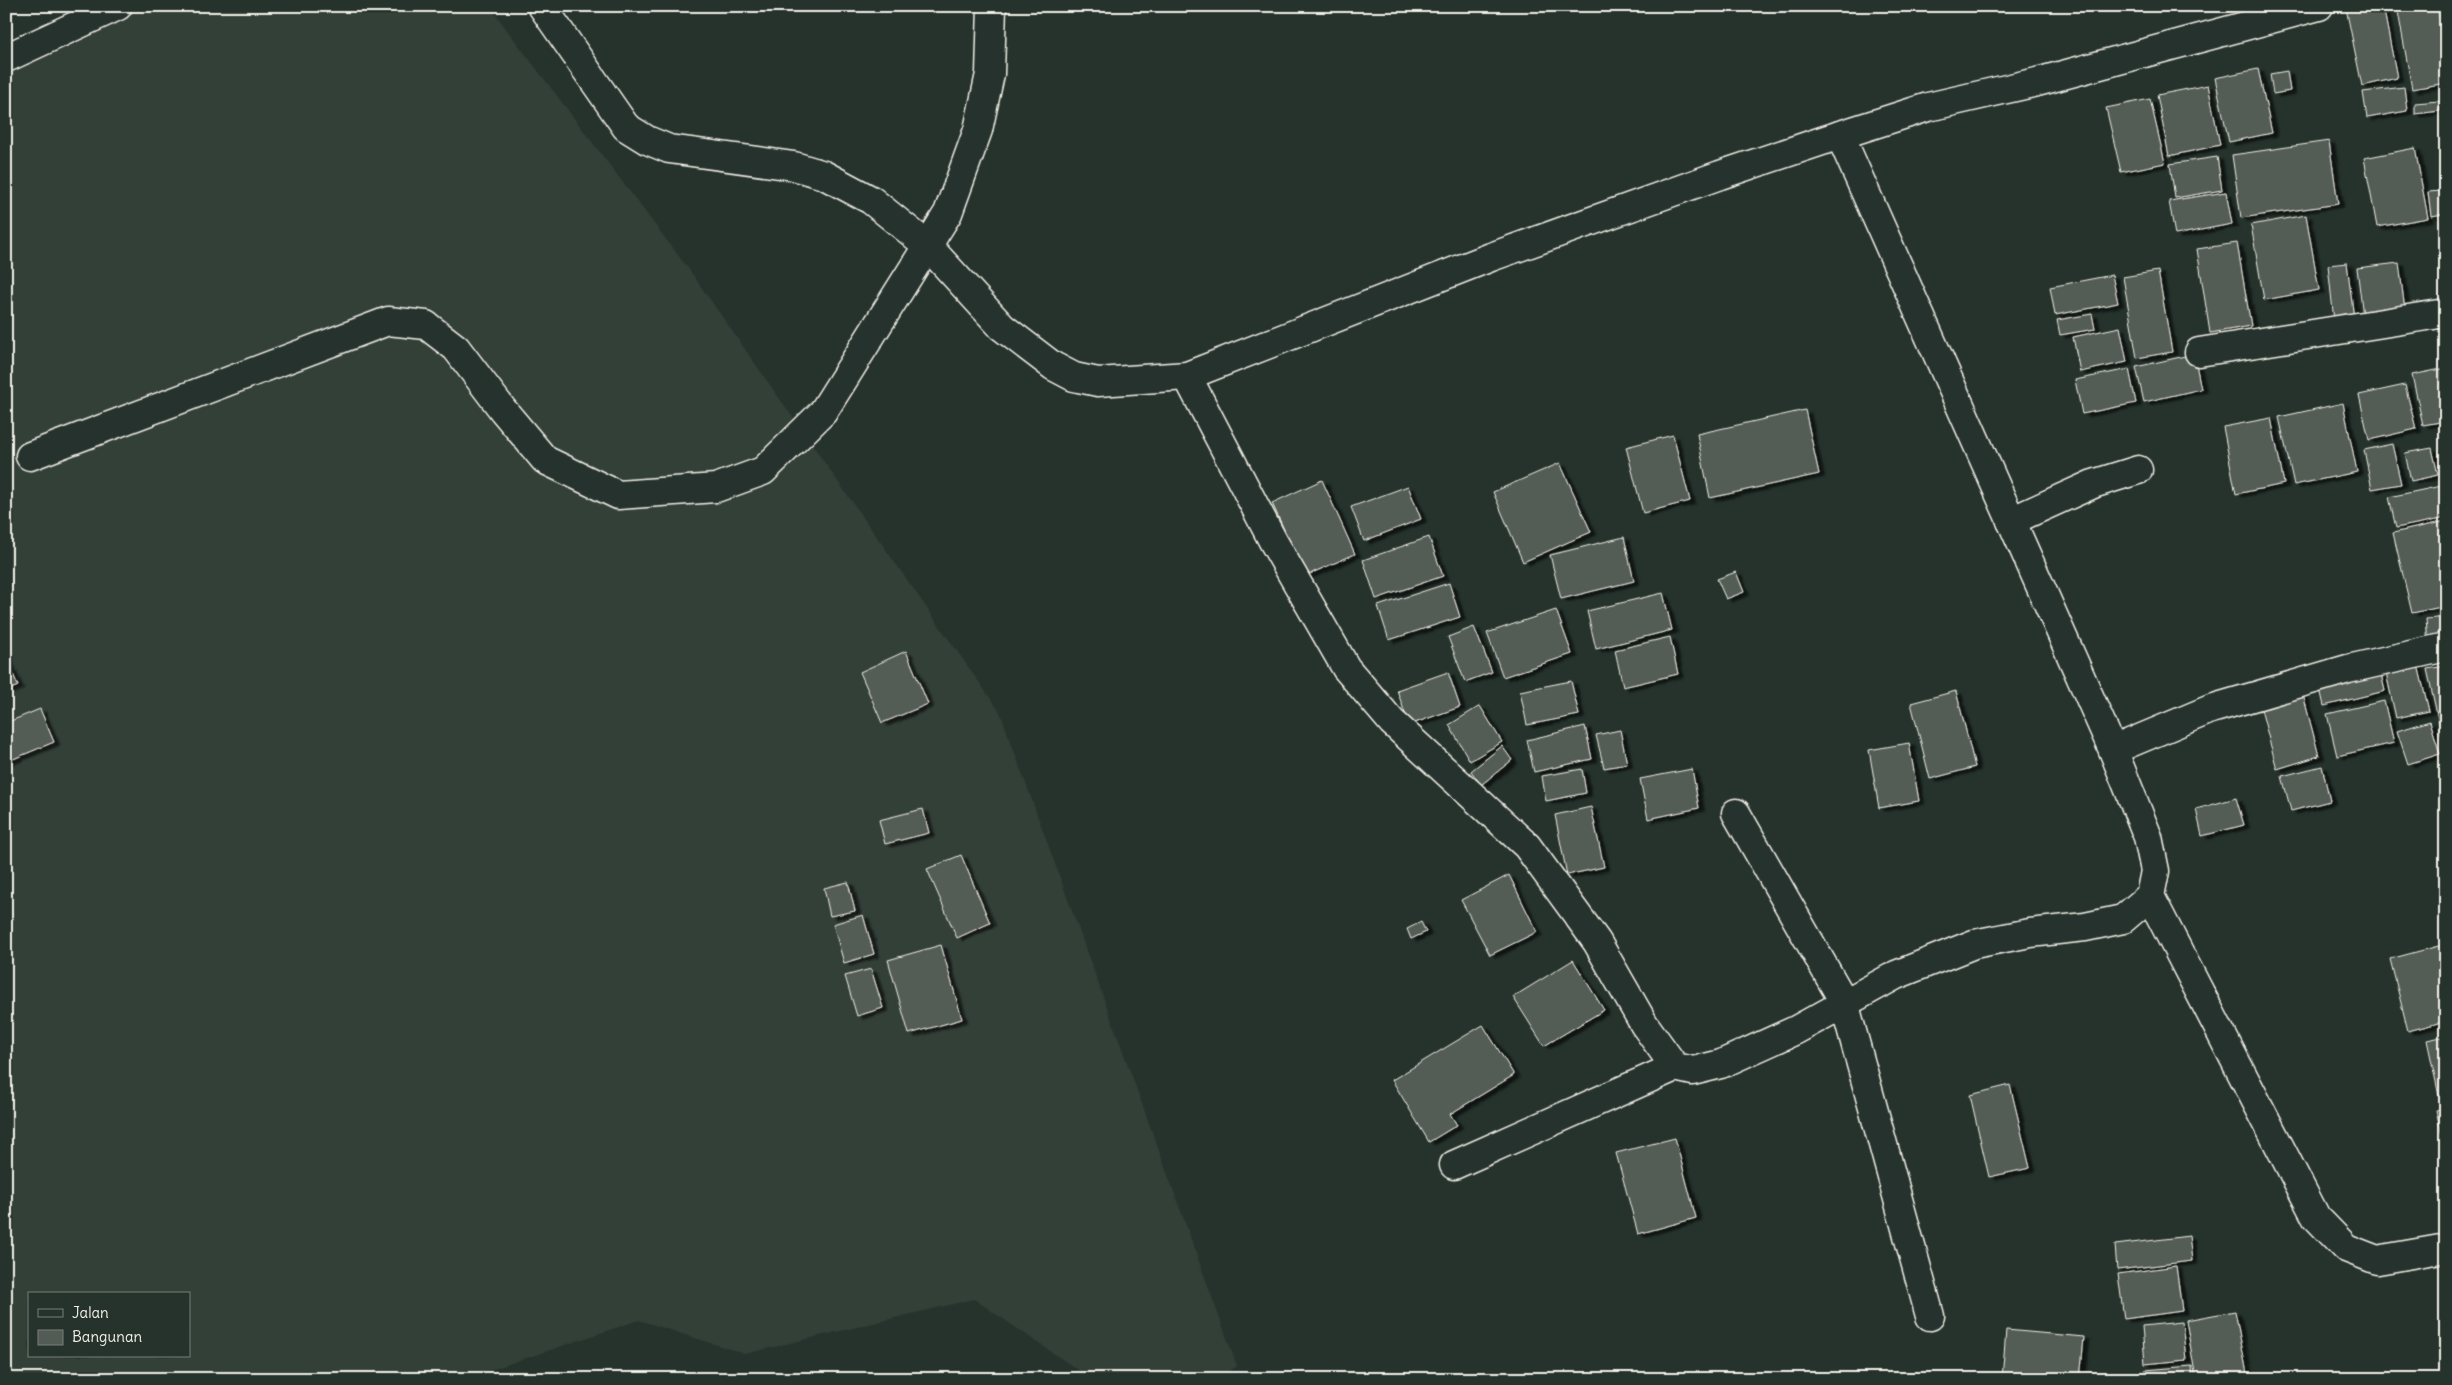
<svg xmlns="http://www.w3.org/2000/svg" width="2452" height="1385" font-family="Delius,sans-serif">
	<defs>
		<filter id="shadow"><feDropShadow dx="5.5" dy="3" stdDeviation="1" flood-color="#0009"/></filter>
	</defs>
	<rect width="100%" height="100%" fill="#26332d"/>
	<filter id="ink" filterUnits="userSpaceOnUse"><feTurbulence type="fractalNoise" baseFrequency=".02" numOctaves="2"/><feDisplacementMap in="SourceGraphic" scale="10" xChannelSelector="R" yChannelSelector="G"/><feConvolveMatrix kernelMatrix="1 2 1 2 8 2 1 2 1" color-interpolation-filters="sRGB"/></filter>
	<g filter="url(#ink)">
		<path fill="#333f39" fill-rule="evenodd" d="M136,6H489L690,271L1000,712L1237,1366L1218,1379H1091L974,1299L745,1354L639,1320L464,1379H6V68ZM29,1294H189V1356H29Z"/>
		<g fill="#525c55" stroke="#f4f1e8" filter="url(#shadow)">
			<polygon points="2353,6 2383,6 2397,78 2362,86 2346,8"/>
			<polygon points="2397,6 2437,6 2446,52 2446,83 2412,89"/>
			<polygon points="2258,69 2272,133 2229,142 2215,78"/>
			<polygon points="2287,71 2290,91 2273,94 2270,74"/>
			<polygon points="2208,85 2220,145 2169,156 2157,95"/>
			<polygon points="2404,87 2407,111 2367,118 2363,92"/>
			<polygon points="2150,99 2165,163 2121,172 2106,108"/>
			<polygon points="2439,101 2440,111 2415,114 2415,103"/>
			<polygon points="2329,141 2338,204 2241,218 2232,155"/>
			<polygon points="2415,148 2428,218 2377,227 2364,158"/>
			<polygon points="2217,157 2222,190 2175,198 2170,164"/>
			<polygon points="2442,191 2444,214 2431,216 2428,192"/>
			<polygon points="2226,192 2232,224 2175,235 2169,201"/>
			<polygon points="2306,215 2319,290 2264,300 2251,225"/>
			<polygon points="2237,243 2251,326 2210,333 2197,249"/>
			<polygon points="2347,263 2354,319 2334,321 2328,265"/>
			<polygon points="2399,263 2405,311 2363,316 2357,268"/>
			<polygon points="2158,271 2172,352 2137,358 2123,277"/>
			<polygon points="2112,275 2118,303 2055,315 2050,287"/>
			<polygon points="2092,314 2095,329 2060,335 2057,320"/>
			<polygon points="2120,327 2127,362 2080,372 2073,337"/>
			<polygon points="2194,354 2201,389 2144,402 2136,367"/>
			<polygon points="2446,368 2446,421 2423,425 2412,375"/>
			<polygon points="2129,369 2136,403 2082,414 2075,380"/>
			<polygon points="2405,385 2416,429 2369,440 2359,395"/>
			<polygon points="2343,403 2357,472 2294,485 2279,417"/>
			<polygon points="1805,410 1819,474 1710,498 1697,434"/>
			<polygon points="2271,418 2284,484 2236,494 2223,427"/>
			<polygon points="1673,435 1690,501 1643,513 1626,447"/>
			<polygon points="2392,444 2401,484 2372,489 2364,450"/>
			<polygon points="2432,448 2438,475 2411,481 2405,453"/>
			<polygon points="1560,463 1591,532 1523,562 1493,492"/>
			<polygon points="1322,480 1355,554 1305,576 1272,503"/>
			<polygon points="2446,485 2446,518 2396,528 2389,497"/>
			<polygon points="1408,486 1421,519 1364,541 1351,507"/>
			<polygon points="2446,521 2446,606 2412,613 2393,533"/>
			<polygon points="1429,537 1443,576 1376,599 1363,560"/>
			<polygon points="1624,537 1634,581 1561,599 1550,555"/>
			<polygon points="1736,572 1744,592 1726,599 1717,579"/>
			<polygon points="1449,583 1460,617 1389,640 1378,606"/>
			<polygon points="1663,593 1672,630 1596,649 1587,611"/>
			<polygon points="1556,610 1572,654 1503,677 1487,633"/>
			<polygon points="2446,617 2446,641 2428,643 2426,619"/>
			<polygon points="1474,627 1492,672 1465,682 1448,637"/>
			<polygon points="1670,637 1678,674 1623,687 1615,650"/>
			<polygon points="906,651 928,704 882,723 860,672"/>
			<polygon points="6,657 18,686 6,691"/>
			<polygon points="2379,665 2385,691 2324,706 2318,680"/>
			<polygon points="2418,665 2429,711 2396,718 2386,673"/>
			<polygon points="2446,666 2446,736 2442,737 2427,669"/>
			<polygon points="1448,672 1460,707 1409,725 1397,690"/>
			<polygon points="1571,681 1579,715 1527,725 1520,691"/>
			<polygon points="1956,691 1975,767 1930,779 1911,703"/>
			<polygon points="2302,691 2319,756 2277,769 2259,702"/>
			<polygon points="2384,701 2394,743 2337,756 2327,714"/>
			<polygon points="1480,706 1502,742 1470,761 1449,725"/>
			<polygon points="40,709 54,742 6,762 6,723"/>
			<polygon points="2430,721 2440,754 2408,764 2397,731"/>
			<polygon points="1585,726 1592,759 1534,772 1527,740"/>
			<polygon points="1620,730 1627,764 1604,768 1596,735"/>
			<polygon points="1909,743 1919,801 1879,808 1869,750"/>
			<polygon points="1502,746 1512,760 1481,785 1471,771"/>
			<polygon points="2322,766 2330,801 2291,811 2282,776"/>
			<polygon points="1582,769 1586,793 1546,801 1542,776"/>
			<polygon points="1692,769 1699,808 1648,819 1640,779"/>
			<polygon points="2236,798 2244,825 2202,836 2196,809"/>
			<polygon points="1591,807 1604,867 1567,875 1555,815"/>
			<polygon points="923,809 929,833 885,844 879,820"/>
			<polygon points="961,855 990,923 957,938 927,869"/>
			<polygon points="1509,875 1537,932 1490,955 1461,900"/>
			<polygon points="848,882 855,911 830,916 824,888"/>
			<polygon points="863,915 874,954 844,963 833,924"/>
			<polygon points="1421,922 1426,932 1411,939 1407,929"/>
			<polygon points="2446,944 2446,1021 2408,1031 2390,959"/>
			<polygon points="941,945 962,1019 909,1034 888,960"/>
			<polygon points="1573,960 1604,1010 1544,1046 1513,997"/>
			<polygon points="871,969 883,1008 857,1016 845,976"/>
			<polygon points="1483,1025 1514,1075 1450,1114 1457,1125 1429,1142 1392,1080"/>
			<polygon points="2446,1036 2446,1094 2439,1096 2427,1040"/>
			<polygon points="2010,1085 2030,1168 1989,1177 1970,1095"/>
			<polygon points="2446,1108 2446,1153 2436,1110"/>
			<polygon points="1675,1138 1696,1218 1638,1234 1616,1153"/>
			<polygon points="2189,1236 2192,1261 2117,1270 2115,1245"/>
			<polygon points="2176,1266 2182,1311 2124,1319 2118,1274"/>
			<polygon points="2235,1311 2247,1374 2221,1379 2196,1379 2186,1320"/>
			<polygon points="2182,1322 2186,1360 2145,1364 2142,1326"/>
			<polygon points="2006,1330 2084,1337 2080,1379 2002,1379"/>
			<polygon points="2192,1366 2193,1379 2146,1379 2145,1370"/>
		</g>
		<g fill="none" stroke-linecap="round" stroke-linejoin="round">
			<g stroke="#f4f1e8" stroke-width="31">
				<g id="minor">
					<polyline points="542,6 626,127 647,140 669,149 794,166 824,175 871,200 928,246 1002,327 1053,366 1074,377 1098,382 1187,376 1491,257 1720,175 1840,135 1928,107 2037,82 2319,6"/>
					<polyline points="6,58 118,6"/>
					<polyline points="2199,352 2446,313"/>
					<polyline points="1187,376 1273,541 1346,668 1392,722 1527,846 1597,942 1644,1024 1675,1067 1693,1071 1721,1064 1796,1030 1896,975 1974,944 2030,933 2085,927 2123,919 2150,896 2155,871 2148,837 2113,750 1840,135"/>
					<polyline points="30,456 388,321 426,325 456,348 503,410 545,460 618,495 716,488 763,471 823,412 948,213 978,130 990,74 992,6"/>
					<polyline points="2011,521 2093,484 2138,470"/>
					<polyline points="2113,750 2211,709 2348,669 2446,647"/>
					<polyline points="1736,813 1844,1002 1930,1316"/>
					<polyline points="2150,896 2316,1217 2346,1248 2377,1260 2446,1248"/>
					<polyline points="1454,1165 1675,1067"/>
				</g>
			</g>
			<use href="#minor" stroke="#26332d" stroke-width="28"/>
		</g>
	</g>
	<rect width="2452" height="1385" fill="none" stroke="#26332d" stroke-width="25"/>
	<rect x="12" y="12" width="2427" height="1360" fill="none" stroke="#f4f1e8" stroke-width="2" filter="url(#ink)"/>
	<rect x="28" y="1292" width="162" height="65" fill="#26332d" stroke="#787f78"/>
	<rect x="38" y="1309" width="25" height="8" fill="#26332d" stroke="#787f78"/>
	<text x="72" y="1318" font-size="15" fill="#f4f1e8">Jalan</text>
	<rect x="38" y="1330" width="25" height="15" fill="#525c55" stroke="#787f78"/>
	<text x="72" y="1342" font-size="15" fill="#f4f1e8">Bangunan</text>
</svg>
